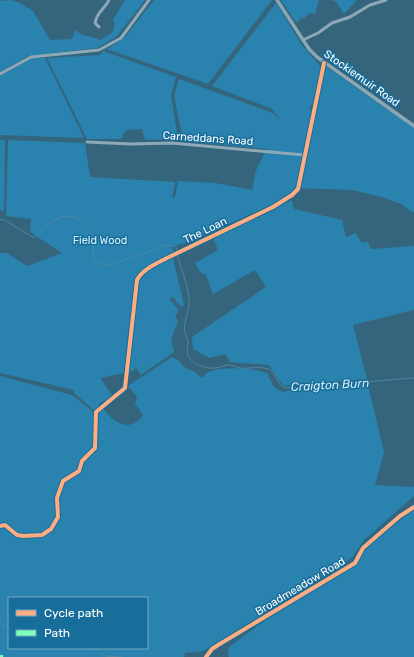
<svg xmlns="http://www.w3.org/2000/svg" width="414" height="657" font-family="Rubik,sans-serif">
	<rect width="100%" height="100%" fill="#35647d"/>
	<g fill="#2983ae" fill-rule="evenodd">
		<path d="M11,0L20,3L33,11L50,40L72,39L75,30C84,38 90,35 100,40L112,33L115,24L113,20L125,0H145L117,36L97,48L28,56L0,72V1Z"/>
		<polygon points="154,0 272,0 208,84 107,49 124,38"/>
		<polygon points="281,0 319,0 315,14 309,13 304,19 302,17 296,23"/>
		<polygon points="332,0 357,0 344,14 336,2"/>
		<path d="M276,3L302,45L321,67L313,103L308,110L317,106L326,68H328L414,128V212H412L401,204L382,197L352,190L296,188L282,199L272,205L185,243L171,247L175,252L142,270L136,277L125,373L100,378L113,396L105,402L103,401L99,404V406L94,410L74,393V390L0,373V253H7L27,266L62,253L30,232L31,219L6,216L8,140L85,143L90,177L175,182L172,198L175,197L178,181L215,183L253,190C253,172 259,164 267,149L183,141L174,95L179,79L273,113L281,120L272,109L212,86Z"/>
		<polygon points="103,51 176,77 171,95 178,139 145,140 142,129 126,130 121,139 87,139 47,58 100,55"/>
		<polygon points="32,58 45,58 84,138 0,135 0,76"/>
		<polygon points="0,140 5,140 4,211 0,210"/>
		<polygon points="292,200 294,209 342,220 346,237 355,233 362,243 367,241 371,249 414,246 414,310 353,325 367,379 283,386 269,365 230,362 226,354 209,358 193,349 192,337 266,287 255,270 213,294 206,275 200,272 195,263 218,250 213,238"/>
		<path d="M173,258L184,305L181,307L173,297L169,299L179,310L175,317L178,321L171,340L174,352L141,375L136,368L128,374L139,280C147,269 161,264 173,258Z"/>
		<path d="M172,357L179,361L185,368L195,372L202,378C204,376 206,373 209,372C225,366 251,368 267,373L274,387L282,392C310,386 339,388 368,385L384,452L375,485L414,487V496L364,540L353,556L341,566L203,651L185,653L184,657H0V376L72,395L95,413L94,450L81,459L80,466H83V463L97,450L98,412L103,408C113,422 130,434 143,415L135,404L137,397L128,386ZM9,598H147V648H9Z"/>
		<polygon points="414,509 414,657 229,657 228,648 260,624 302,596 340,575 357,564 366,549 382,534"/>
	</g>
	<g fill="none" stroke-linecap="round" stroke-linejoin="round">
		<g stroke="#4e88a4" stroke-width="1">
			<path d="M0,220L3,219L34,238C45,228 60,209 77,219C83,222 89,232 94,237L93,251L94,260C109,271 117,262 132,257C136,255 142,254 147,253C158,248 163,242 176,247L177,252"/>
			<path d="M177,255C181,268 191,293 189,305C188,314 183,323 185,332C185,336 189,339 188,343C188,347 187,349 187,352C189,363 201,367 210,368C217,369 222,366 228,365C232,365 236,367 240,368C249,369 259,366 268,369C277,371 276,385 285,388L349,385L375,381L414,378"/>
			<polyline points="0,623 9,628"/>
			<polyline points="94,648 105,656 122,657"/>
		</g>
		<g stroke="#8da9b8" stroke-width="3">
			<path d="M99,27L95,23C97,11 105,9 109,0"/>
			<polyline points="303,40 318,33 332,23 350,17 370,5 386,0"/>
			<polyline points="0,74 31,57 99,50 121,38 149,0"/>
			<polyline points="87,142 131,144 172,143 304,155"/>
			<path d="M0,526L5,525L17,535L23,536L42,535L51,529L58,517L57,498L63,481L79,471L82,461L95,448L96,412L125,388L137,280C143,269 156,264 167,258L273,207L292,195L298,189L324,63"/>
			<polyline points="206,657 212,649 218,645 355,563 363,548 400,516 414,507"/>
		</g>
		<polyline stroke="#8aa7b5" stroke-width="3.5" points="277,0 309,49 317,57 414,126"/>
		<polyline stroke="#80ffba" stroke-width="3" stroke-dasharray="6 3" stroke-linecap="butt" points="0,656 3,657"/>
		<g stroke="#186e9a" stroke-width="6">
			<g id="cycleway">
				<path d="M0,526L5,525L17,535L23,536L42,535L51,529L58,517L57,498L63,481L79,471L82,461L95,448L96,412L125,388L137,280C143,269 156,264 167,258L273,207L292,195L298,189L324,63"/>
				<polyline points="206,657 212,649 218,645 355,563 363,548 400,516 414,507"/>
			</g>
		</g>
		<use href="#cycleway" stroke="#ffac80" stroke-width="4"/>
	</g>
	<g text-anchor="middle" stroke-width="3" stroke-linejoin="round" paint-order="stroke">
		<g font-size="11" fill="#fff" stroke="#186e9a">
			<text transform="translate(362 78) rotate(35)" y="4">Stockiemuir Road</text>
			<text transform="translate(208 138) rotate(4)" y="4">Carneddans Road</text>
			<text transform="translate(205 230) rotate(-26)" y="4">The Loan</text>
			<text transform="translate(300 586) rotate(-31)" y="4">Broadmeadow Road</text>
		</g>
		<g font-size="11" fill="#d4f0fc" stroke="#186e9a">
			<text x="100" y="244">Field Wood</text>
		</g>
		<g font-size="12" font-style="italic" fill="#cfecfa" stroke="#186e9a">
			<text transform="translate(330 385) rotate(-3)" y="4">Craigton Burn</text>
		</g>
	</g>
	<rect x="8" y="597" width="140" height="52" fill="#186e9a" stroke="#74a8c2"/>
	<rect x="16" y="610" width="20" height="6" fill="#ffac80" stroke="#74a8c2"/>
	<text x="44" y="617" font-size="12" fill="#ffffff">Cycle path</text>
	<rect x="16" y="630" width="20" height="6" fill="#80ffba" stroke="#74a8c2"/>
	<text x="44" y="637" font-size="12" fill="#ffffff">Path</text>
</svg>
